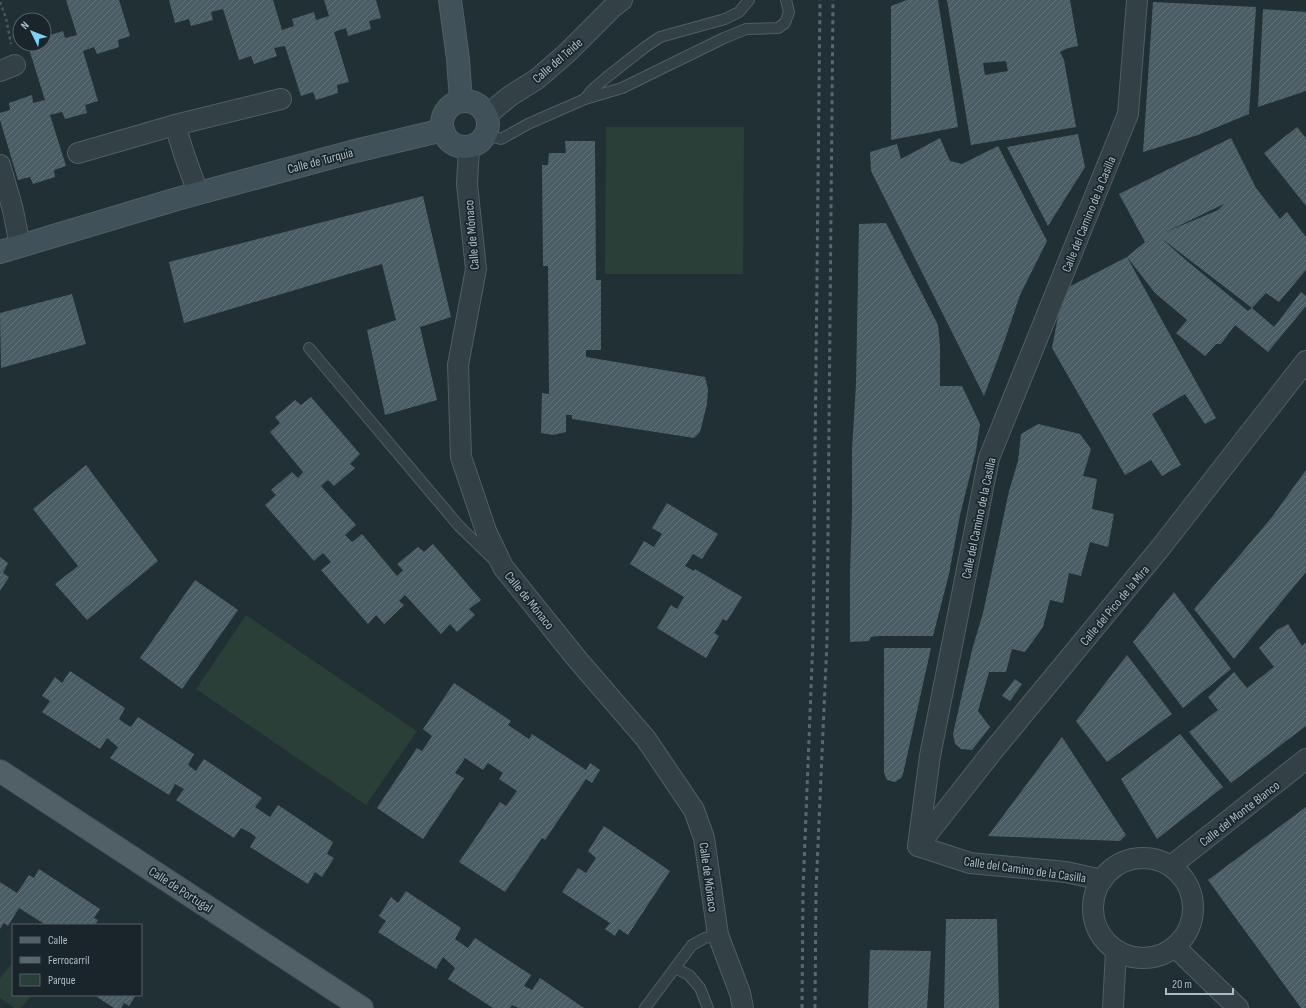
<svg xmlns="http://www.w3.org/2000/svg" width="1306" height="1008" font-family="'Sofia Sans Condensed',sans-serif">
	<defs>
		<pattern id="building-hatch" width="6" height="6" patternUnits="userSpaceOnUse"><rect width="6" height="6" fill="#4b5d64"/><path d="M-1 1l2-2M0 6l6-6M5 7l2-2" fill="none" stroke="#627279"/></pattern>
	</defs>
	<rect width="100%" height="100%" fill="#203035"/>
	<g fill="#293f38">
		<polygon points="606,127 744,127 743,274 605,274"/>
		<polygon points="246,615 417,731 366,805 196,689"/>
		<polygon points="13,962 13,995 32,995 21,1008 14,1008 0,998 0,978"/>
	</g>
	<g fill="url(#building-hatch)" fill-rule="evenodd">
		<polygon points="66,0 119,0 130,36 118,40 119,47 97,54 94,47 83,51 98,101 85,105 87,113 65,119 62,112 50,115 66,166 54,170 55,177 33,184 30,177 18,180 0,120 0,113 10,110 9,103 32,95 33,103 45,100 29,49 44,44 44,37 63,31 65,38 77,35"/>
		<polygon points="169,0 273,0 282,30 294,26 292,19 314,12 316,20 329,16 324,0 376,0 381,18 369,21 371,29 348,36 346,28 334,32 349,82 337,85 338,93 316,100 313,92 301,96 285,46 274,48 277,56 254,64 251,56 239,60 223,9 211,12 213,20 191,26 189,19 175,23"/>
		<polygon points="907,0 938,0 958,127 891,140 891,6"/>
		<path d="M947,0H1070L1078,46L1068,48L1060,52L1064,60L1076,127L971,145ZM1006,61L1008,71L985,75L983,63Z"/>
		<polygon points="1153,2 1256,7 1249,114 1198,135 1143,152"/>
		<polygon points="1263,9 1306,12 1306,91 1258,107"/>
		<polygon points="1297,127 1306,138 1306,206 1264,153"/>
		<polygon points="1078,134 1085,167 1048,226 1007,147"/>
		<polygon points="940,138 950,161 962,164 998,146 1047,241 1020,295 1003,345 984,396 871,171 870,152 897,144 901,159"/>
		<path d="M1231,138L1256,188L1280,219L1287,212L1306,237V270L1279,302L1266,293L1252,308L1161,238L1187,261L1248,311L1252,308L1274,327L1301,292L1306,296V306L1268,352L1235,325L1221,344H1216L1205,356L1176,333L1187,320L1155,293L1127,257L1145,242L1119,194ZM1224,204L1218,210L1166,232Z"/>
		<polygon points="565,141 595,141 596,280 601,280 601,350 586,350 586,357 705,377 708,389 707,404 700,432 694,438 572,419 572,415 566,415 566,432 553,435 541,433 542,393 549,394 548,266 543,266 542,165 548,165 549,153 566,153"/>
		<polygon points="423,196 451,317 420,327 437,400 385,415 367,330 396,320 382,264 184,323 169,262"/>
		<polygon points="886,223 938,325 940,346 940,386 962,386 980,424 976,451 960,515 949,574 933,636 878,636 871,637 869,641 850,642 850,572 852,513 852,450 856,384 859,224"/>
		<polygon points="1127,257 1216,418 1205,424 1185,394 1152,414 1181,465 1162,476 1151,460 1125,475 1052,348 1063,290"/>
		<polygon points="72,294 86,344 1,368 0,313"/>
		<polygon points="311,397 360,454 350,464 355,468 334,486 328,480 321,486 356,525 345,535 352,542 362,534 397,576 403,570 397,564 418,547 424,552 433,544 481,600 469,609 475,615 457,632 450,624 441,634 405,595 399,601 404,605 384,624 376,615 368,624 321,570 331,562 323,553 314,561 265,505 276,495 271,490 292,472 298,478 303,472 270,432 280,423 275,417 295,400 301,405"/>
		<polygon points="1038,424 1080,434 1091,449 1083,476 1097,479 1092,509 1114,514 1108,547 1090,542 1081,576 1069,573 1063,603 1050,600 1043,627 1025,652 1012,649 1006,672 989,672 978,711 990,727 972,750 961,749 955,744 953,734 972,650 983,613 1009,491 1018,461 1021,434"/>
		<polygon points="86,465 158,561 87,620 55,584 78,566 33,509"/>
		<polygon points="1306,470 1306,572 1234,659 1194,609 1272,517"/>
		<polygon points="667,503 718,534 702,559 693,554 685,566 694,571 695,569 742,597 727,621 723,619 714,633 719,636 706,658 657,628 671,605 677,609 684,597 630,564 644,541 654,547 662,534 652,528"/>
		<polygon points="0,557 8,563 3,573 9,577 0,591"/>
		<polygon points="195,580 238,610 182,689 140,658"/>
		<polygon points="1174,592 1231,669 1183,708 1133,642"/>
		<polygon points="1288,624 1302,646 1306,642 1306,726 1231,783 1189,732 1218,710 1208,697 1234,672 1247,688 1274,667 1259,648 1277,630"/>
		<polygon points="884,648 931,648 903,774 901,778 895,782 887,780 884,773"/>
		<polygon points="1127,655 1172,714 1107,762 1076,721"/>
		<polygon points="70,671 125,708 119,719 124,723 131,727 138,717 194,754 188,765 196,771 204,759 262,798 255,807 270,817 278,805 333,842 327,854 334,858 322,877 315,872 308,884 250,847 256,837 249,832 241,828 234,838 176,800 184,789 175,784 169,795 110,758 118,747 107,738 100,749 42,712 50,701 42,696 55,677 62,683"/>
		<polygon points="1015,679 1022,684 1010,701 1002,696"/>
		<polygon points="454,683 511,721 508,725 529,739 532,734 586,770 590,763 600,770 592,783 586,779 545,840 542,838 505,892 459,862 500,802 506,806 517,791 499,779 503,773 488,763 483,770 465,758 455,773 464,778 423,839 377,808 417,748 422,751 432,736 423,729"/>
		<polygon points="1180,734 1223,787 1157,839 1121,779"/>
		<polygon points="1062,737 1126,835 1120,841 988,836"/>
		<polygon points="1306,807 1306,1008 1301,1008 1208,880"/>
		<polygon points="604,826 670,871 628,935 619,929 615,936 605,929 610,923 562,892 578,868 586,873 596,858 588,851"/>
		<polygon points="39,869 100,909 94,918 98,920 95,925 46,925 19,908 8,926 4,923 0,929 0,882 17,893 29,875 34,878"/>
		<polygon points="406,891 461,928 455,939 462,944 468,948 475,938 531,975 524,986 532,990 540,978 584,1008 519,1008 512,1005 510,1008 493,1008 448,979 455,968 443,957 436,969 378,932 386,921 379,916 391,897 398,903"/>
		<polygon points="946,919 997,919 999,1008 944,1008"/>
		<polygon points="870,950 931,951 927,1008 868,1008"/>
		<polygon points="94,995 136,995 129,1006 124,1003 121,1008 114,1008"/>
	</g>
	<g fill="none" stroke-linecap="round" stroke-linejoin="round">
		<g stroke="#515e64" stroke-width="12">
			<g id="lane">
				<polyline points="749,0 739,12 725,19 660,37 644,48 607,77 592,90 585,99 622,88 724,38 746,29 778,28 785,23 789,12 786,0"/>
				<polyline points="486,135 501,139 528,124 585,99"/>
				<polyline points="309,348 459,526 493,559"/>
				<polyline points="675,968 689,975 700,988 708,1008"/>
				<polyline points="645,1008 692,945 705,938 718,935"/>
			</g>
		</g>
		<g stroke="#515e64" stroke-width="22">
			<g id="street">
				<polyline points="0,71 15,65"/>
				<polyline points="487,115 510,96 537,79 567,53 613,7 622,0"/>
				<polyline points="175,125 184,154 198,193"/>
				<polyline points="469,147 467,184 476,269 458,365 461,457 486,531 503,567 577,659 646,739 694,810 704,838 718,935 740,993 743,1008"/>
				<polyline points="78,153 175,125 281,99"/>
				<polyline points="0,165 13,210 20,246"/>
				<polyline points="918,846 992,752 1161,547 1306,361"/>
				<circle cx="1143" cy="908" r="50"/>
				<polyline points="1171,866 1306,759"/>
				<polyline points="1102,880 1066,872 970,863 918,846 930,756 989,458 1128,114 1137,0"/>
				<polyline points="1175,947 1238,1008"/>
				<polyline points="1113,1008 1116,950"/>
			</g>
		</g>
		<g stroke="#515e64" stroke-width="24">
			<g id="secondary">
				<polyline points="450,0 458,59 461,101"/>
				<circle cx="465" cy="124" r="23"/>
				<polyline points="0,252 177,199 351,152 443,130"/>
			</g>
		</g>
		<g stroke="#404c53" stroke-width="24">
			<polyline id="primary" points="0,771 362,1008"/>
		</g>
		<polyline stroke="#465a56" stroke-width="2.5" stroke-dasharray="3 3" stroke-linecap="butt" points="0,2 6,18 11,44"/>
		<use href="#lane" stroke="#334146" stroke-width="10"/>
		<use href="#street" stroke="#334146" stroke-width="20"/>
		<use href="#secondary" stroke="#415159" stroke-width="22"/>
		<use href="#primary" stroke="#516066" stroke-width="22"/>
		<g stroke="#57686f" stroke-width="3" stroke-dasharray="4 4" stroke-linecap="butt">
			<polyline points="802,1008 803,891 813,638 820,0"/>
			<polyline points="815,1008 816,890 827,641 833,0"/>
		</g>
	</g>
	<g text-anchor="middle" stroke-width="3.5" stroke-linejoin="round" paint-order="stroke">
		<g font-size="13" fill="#adbcc3" stroke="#19252a">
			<text transform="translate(557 60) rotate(-41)" y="5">Calle del Teide</text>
			<text transform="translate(320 160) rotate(-15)" y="5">Calle de Turquía</text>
			<text transform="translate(1088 214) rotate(-68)" y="5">Calle del Camino de la Casilla</text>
			<text transform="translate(471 235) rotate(-95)" y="5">Calle de Mónaco</text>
			<text transform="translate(978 518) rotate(-78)" y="5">Calle del Camino de la Casilla</text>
			<text transform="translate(530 600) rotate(51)" y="5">Calle de Mónaco</text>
			<text transform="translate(1114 605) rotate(-50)" y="5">Calle del Pico de la Mira</text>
			<text transform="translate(1239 813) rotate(-38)" y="5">Calle del Monte Blanco</text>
			<text transform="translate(1025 869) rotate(8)" y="5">Calle del Camino de la Casilla</text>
			<text transform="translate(709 877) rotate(82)" y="5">Calle de Mónaco</text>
			<text transform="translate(181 889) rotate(33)" y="5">Calle de Portugal</text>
		</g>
	</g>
	<rect x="12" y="924" width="130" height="72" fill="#19252a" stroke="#546167"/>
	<rect x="20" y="937" width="20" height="6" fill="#516066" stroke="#546167"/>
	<text x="48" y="944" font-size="12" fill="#adbcc3">Calle</text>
	<rect x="20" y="957" width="20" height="6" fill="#57686f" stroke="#546167"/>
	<text x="48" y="964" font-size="12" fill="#adbcc3">Ferrocarril</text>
	<rect x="20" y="974" width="20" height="12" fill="#293f38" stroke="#546167"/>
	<text x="48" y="984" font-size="12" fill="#adbcc3">Parque</text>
	<g transform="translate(32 32) rotate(313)"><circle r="19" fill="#19252a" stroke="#546167"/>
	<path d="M0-3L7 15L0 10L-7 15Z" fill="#81d0f4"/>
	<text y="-6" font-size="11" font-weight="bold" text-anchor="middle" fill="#adbcc3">N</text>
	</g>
	<path d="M1166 988v6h67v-6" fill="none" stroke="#adbcc3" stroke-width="2"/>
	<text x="1172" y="988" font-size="12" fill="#adbcc3" stroke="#19252a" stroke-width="3" paint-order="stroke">20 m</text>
</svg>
